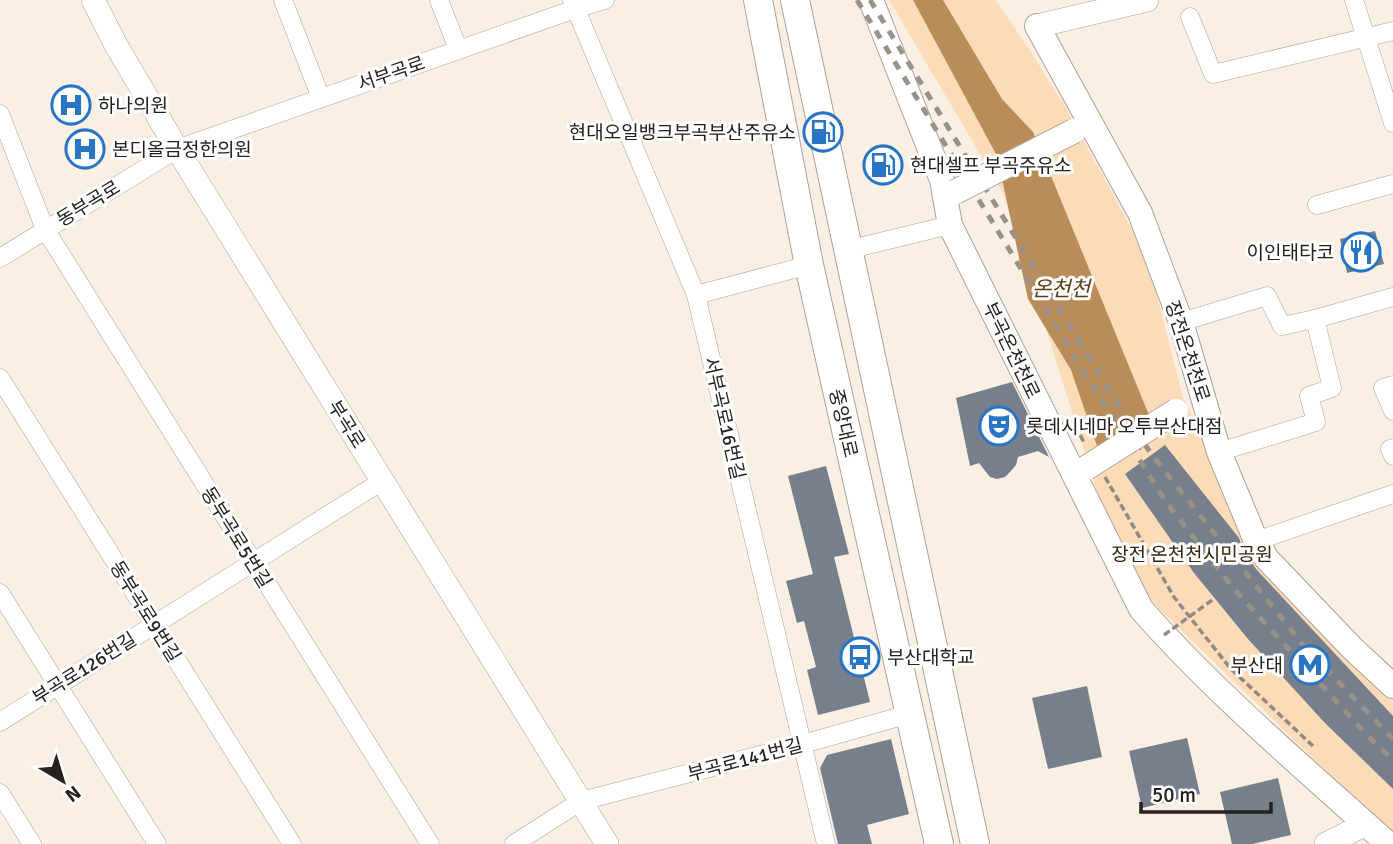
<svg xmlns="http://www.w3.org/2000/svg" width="1393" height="844" font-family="Signika,'Noto Sans KR',sans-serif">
	<rect width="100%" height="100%" fill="#faefe3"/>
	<polygon fill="#fcdcb8" points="889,0 996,0 1031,52 1067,110 1147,257 1183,397 1244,524 1393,696 1393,836 1144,594 1097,491 1003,193"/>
	<polygon fill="#b98d5a" points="913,0 943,0 1002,99 1033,132 1151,420 1141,450 1098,449 1071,370 1028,299 997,156"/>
	<g fill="#767f8b">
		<polygon points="1375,231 1384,264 1347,273 1340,239"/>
		<polygon points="1012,382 1049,457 1038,451 1018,457 1016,465 1009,473 1005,477 997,479 990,477 979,463 970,466 956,398"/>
		<polygon points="1165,445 1239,538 1243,549 1256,569 1393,716 1393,789 1325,723 1248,639 1194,573 1125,474"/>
		<polygon points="826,466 849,554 834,557 870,702 818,715 807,670 816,667 804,621 797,623 786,581 813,574 788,476"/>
		<polygon points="1087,686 1102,757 1048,769 1032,698"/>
		<polygon points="1187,738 1200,794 1142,808 1129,751"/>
		<polygon points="891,739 909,814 867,825 872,844 838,844 820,768 827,755"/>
		<polygon points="1278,778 1291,835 1252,844 1232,844 1220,792"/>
	</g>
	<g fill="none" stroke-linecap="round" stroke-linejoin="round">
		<g stroke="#ada297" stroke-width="19">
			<g id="minor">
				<polyline points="283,0 321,98"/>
				<polyline points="439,0 458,49"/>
				<polyline points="572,0 696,295 826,844"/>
				<polyline points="1354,0 1393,123"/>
				<polyline points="1190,17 1213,74 1393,31"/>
				<polyline points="0,114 45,229 430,844"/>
				<polyline points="1317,205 1393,184"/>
				<polyline points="847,250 950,225"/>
				<polyline points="0,258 177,149 575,9 605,0"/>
				<polyline points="696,295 809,265"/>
				<polyline points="1181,322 1267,296 1282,326 1315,319 1393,297"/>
				<polyline points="0,378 292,844"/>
				<polyline points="1393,385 1383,388 1393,411"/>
				<polyline points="1393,448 1390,449 1393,456"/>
				<polyline points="1219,452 1316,422 1309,396 1332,388 1315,319"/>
				<polyline points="1256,541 1393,494"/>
				<polyline points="0,593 157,844"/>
				<polyline points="0,722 382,481"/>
				<polyline points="0,793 32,844"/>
				<polyline points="514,844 581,801 803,744 909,714"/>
			</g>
		</g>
		<g stroke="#ada297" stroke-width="24">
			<g id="tertiary">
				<polyline points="93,0 116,45 177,149 607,844"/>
				<polyline points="1037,26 1147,0"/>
				<polyline points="1326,844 1366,824"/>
			</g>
		</g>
		<g stroke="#ada297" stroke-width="26">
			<g id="secondary">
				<path d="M871,0L942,180L950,225L1141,609C1216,694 1304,768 1388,844"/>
				<polyline points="1037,26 1140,213 1181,322 1219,452 1256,541 1267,559 1352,648 1393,686"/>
			</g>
		</g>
		<g stroke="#ada297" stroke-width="30">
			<g id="primary">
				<polyline points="758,0 809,265 939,844"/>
				<polyline points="795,0 975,844"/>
			</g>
		</g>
		<g stroke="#928a82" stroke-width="3.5" stroke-dasharray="7 3.5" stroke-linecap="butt">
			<polyline points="1075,426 1085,444"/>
			<polyline points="1105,477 1174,597 1230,668 1313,746"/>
		</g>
		<use href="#minor" stroke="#fff" stroke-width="18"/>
		<use href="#tertiary" stroke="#fff" stroke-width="23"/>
		<use href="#secondary" stroke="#fff" stroke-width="24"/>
		<use href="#primary" stroke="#fff" stroke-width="28"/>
		<g stroke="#9a9189" stroke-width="5" stroke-dasharray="9 9" stroke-linecap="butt">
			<polyline points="857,0 1079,364 1166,502 1234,589 1366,734 1393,760"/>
			<polyline points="870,0 1117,403 1152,455 1304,646 1393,739"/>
		</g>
		<g stroke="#ada297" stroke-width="26" stroke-linecap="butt">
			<g id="secondary-bridge">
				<polyline points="955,192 1074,131"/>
				<polyline points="1086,468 1176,411"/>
			</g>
		</g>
		<polyline stroke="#928a82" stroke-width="3.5" stroke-dasharray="7 3.5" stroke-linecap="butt" points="1164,635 1215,598"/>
		<use href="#secondary-bridge" stroke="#fff" stroke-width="24"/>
	</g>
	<defs>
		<g id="hospital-ring" transform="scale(2.0125)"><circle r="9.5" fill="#fefefe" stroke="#2775c4" stroke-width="1.5"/><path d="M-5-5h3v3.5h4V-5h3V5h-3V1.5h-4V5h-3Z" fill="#2775c4"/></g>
		<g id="fuel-ring" transform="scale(2.0125)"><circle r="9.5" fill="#fefefe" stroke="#2775c4" stroke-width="1.5"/><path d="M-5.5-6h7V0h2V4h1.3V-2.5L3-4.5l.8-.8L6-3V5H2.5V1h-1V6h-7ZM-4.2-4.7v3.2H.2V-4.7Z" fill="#2775c4"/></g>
		<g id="restaurant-ring" transform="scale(2.0125)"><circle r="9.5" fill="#fefefe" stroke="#2775c4" stroke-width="1.5"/><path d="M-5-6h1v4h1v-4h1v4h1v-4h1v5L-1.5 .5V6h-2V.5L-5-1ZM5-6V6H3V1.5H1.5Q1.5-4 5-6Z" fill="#2775c4"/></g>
		<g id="theatre-ring" transform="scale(2.0125)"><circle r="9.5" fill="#fefefe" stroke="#2775c4" stroke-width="1.5"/><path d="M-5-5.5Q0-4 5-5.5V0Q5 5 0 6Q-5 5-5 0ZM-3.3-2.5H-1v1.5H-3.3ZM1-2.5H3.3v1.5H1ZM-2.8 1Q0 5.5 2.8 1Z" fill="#2775c4"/></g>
		<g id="bus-ring" transform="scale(2.0125)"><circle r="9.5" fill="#fefefe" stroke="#2775c4" stroke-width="1.5"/><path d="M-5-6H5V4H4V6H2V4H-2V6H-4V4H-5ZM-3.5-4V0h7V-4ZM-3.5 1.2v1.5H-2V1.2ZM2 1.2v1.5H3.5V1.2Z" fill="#2775c4"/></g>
		<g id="metro-ring" transform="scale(2.0125)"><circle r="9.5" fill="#fefefe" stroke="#2775c4" stroke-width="1.5"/><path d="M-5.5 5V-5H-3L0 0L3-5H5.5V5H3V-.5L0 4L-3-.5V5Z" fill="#2775c4"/></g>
	</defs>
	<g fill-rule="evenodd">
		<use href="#hospital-ring" x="71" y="105"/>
		<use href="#fuel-ring" x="823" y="132"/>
		<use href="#hospital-ring" x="85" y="149"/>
		<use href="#fuel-ring" x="883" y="165"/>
		<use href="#restaurant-ring" x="1361" y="252"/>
		<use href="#theatre-ring" x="999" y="426"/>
		<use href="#bus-ring" x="860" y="657"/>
		<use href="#metro-ring" x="1310" y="665"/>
	</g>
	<g text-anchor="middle" stroke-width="6" stroke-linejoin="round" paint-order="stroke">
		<g font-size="19" fill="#26211d" stroke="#fefefe">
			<text transform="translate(391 73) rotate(-19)" y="7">서부곡로</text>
			<text transform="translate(88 203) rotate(-31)" y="7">동부곡로</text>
			<text transform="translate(1012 350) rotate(64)" y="7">부곡온천천로</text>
			<text transform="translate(1188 351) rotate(72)" y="7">장전온천천로</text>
			<text transform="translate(725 418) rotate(77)" y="7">서부곡로16번길</text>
			<text transform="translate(844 423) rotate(77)" y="7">중앙대로</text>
			<text transform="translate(347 424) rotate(58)" y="7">부곡로</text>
			<text transform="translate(237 537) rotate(58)" y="7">동부곡로5번길</text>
			<text transform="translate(146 611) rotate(58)" y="7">동부곡로9번길</text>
			<text transform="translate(84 668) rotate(-32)" y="7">부곡로126번길</text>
			<text transform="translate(745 759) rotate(-15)" y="7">부곡로141번길</text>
		</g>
		<g font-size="19" fill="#26211d" stroke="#fefefe" text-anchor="start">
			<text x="98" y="112">하나의원</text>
			<text x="796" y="139" text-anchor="end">현대오일뱅크부곡부산주유소</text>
			<text x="112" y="156">본디올금정한의원</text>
			<text x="910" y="172">현대셀프 부곡주유소</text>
			<text x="1334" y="259" text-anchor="end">이인태타코</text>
			<text x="1026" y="433">롯데시네마 오투부산대점</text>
			<text x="887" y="664">부산대학교</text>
			<text x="1283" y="672" text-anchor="end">부산대</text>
		</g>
		<g font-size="19" fill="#38250d" stroke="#fefefe">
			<text x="1192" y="561">장전 온천천시민공원</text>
		</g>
		<g font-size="21" font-style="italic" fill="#5b3c14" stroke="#fefefe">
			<text x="1061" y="296">온천천</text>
		</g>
	</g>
	<g transform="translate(63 781) rotate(142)" stroke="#fefefe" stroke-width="5" paint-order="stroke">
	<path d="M0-5L12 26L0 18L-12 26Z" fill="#26211d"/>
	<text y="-10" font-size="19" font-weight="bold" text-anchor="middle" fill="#26211d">N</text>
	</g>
	<path d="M1141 802v10h130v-10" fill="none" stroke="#26211d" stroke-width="3.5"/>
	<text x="1152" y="802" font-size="21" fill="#26211d" stroke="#fefefe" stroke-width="5" paint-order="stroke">50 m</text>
</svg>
